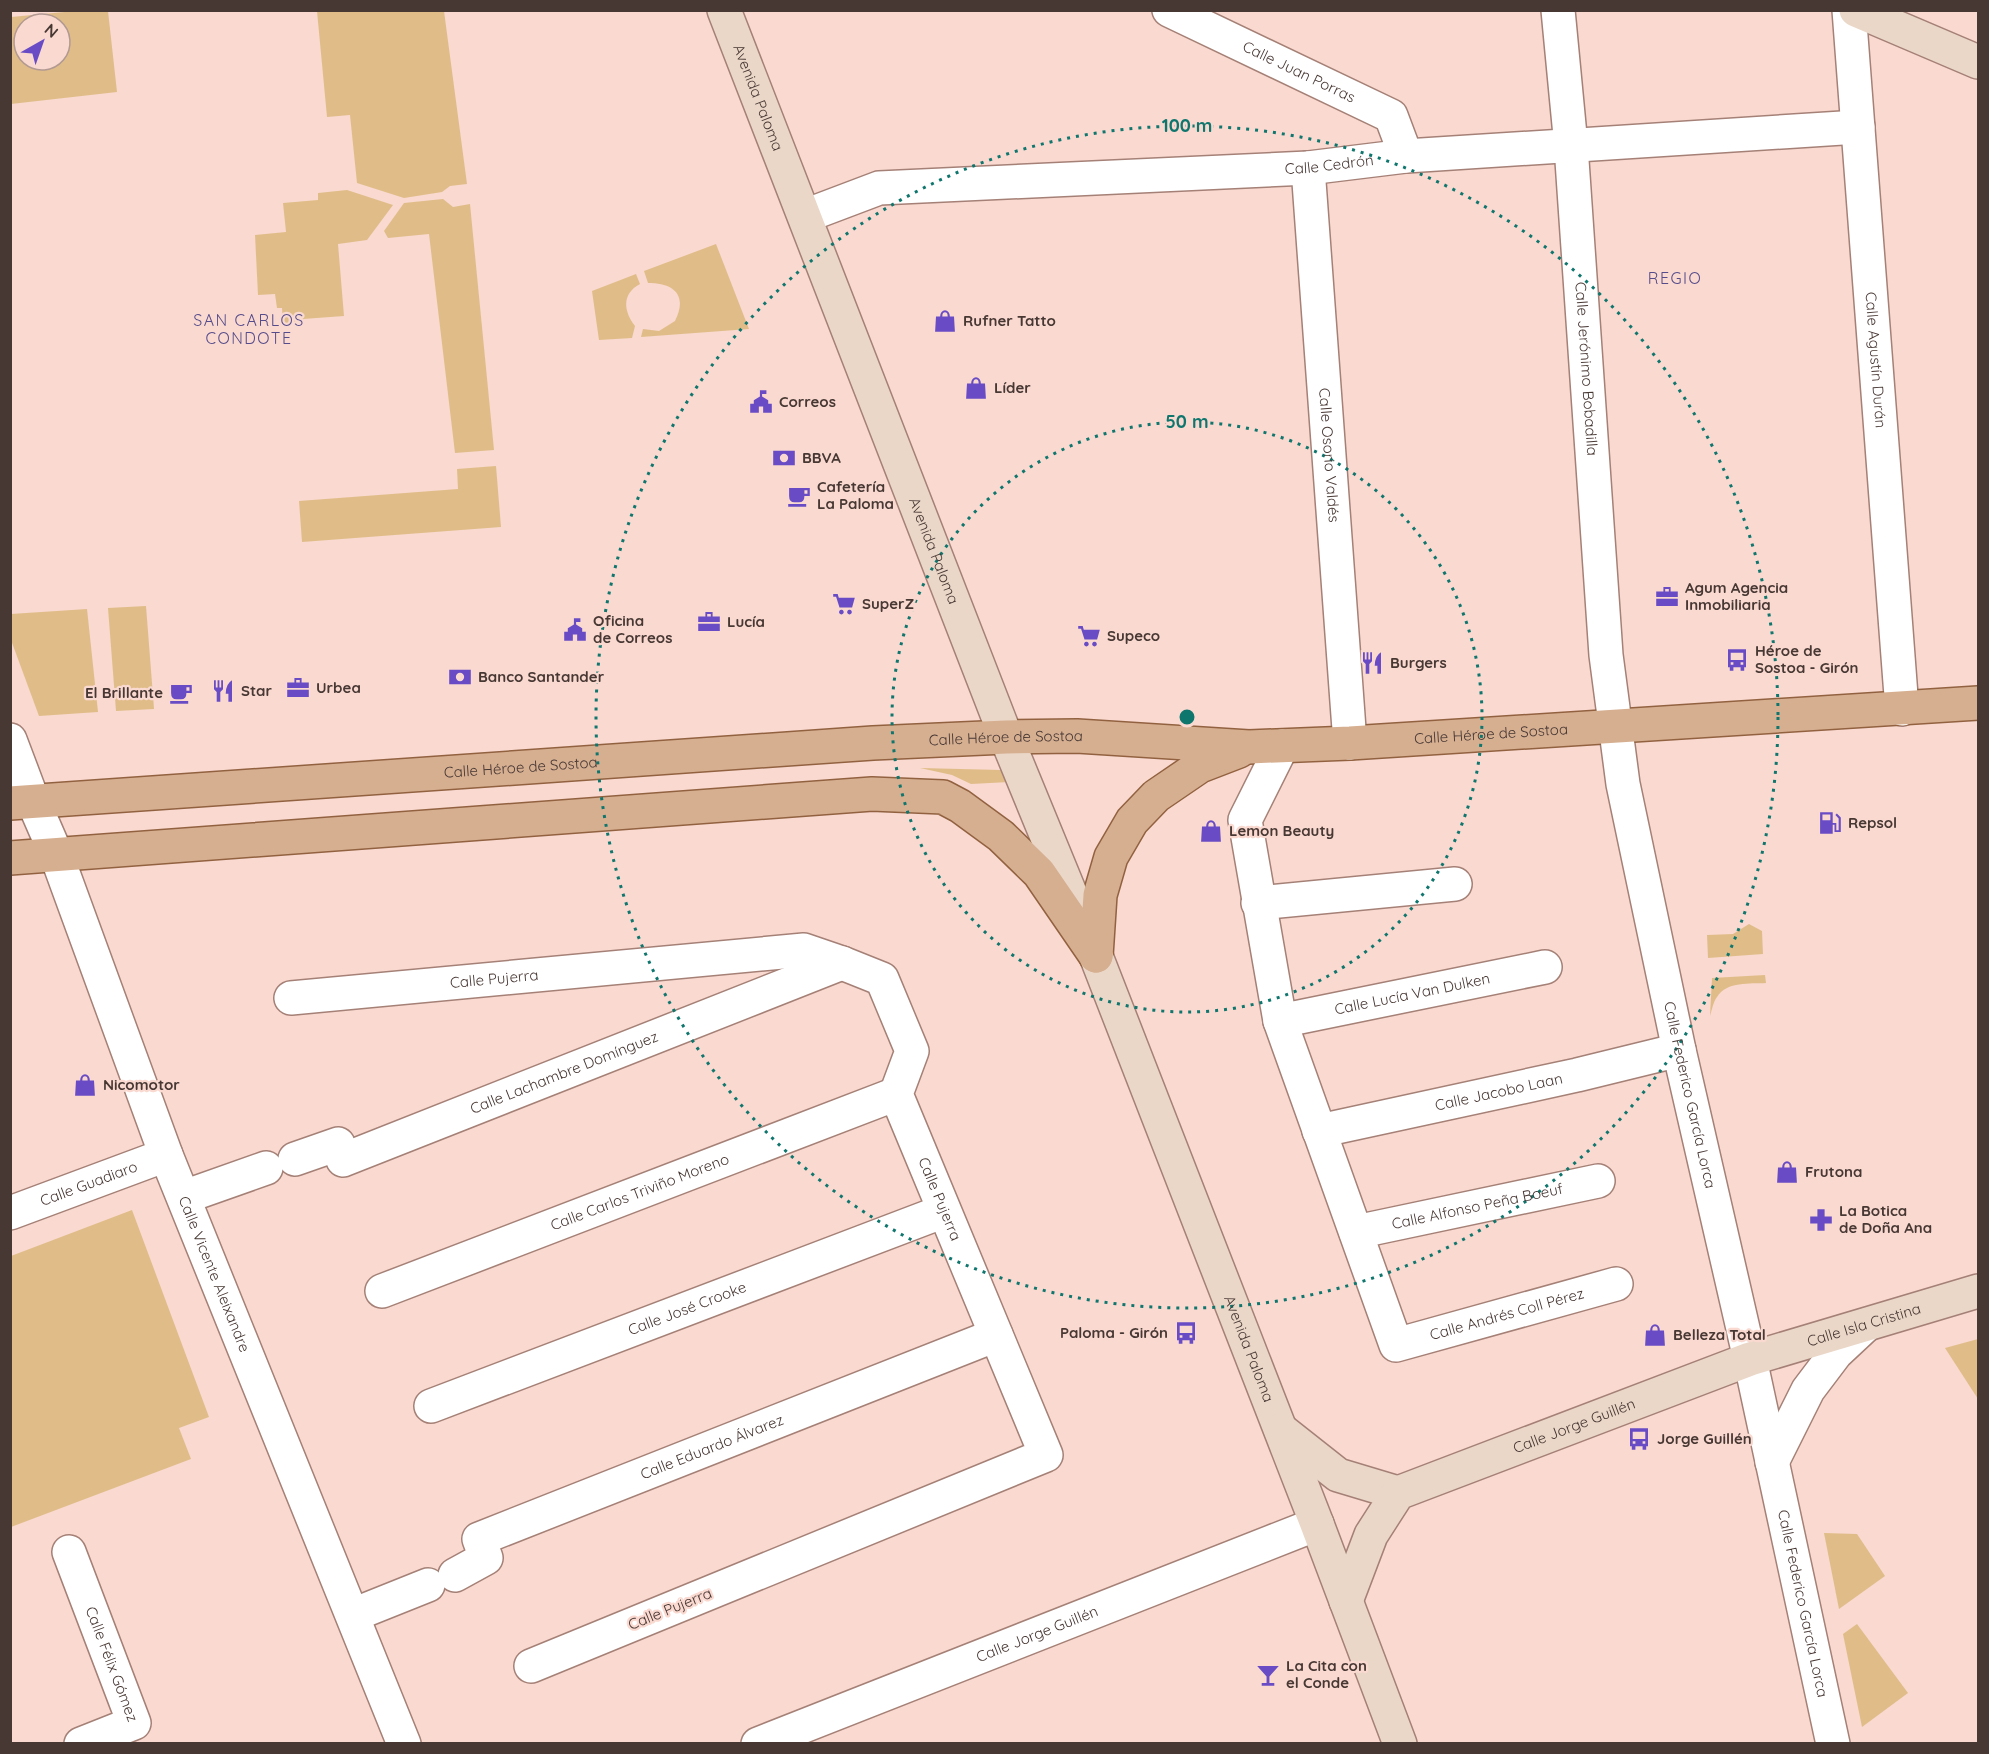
<svg xmlns="http://www.w3.org/2000/svg" width="1989" height="1754" font-family="Quicksand,sans-serif">
	<rect width="100%" height="100%" fill="#f9d9d0"/>
	<g fill="#e0bd88" fill-rule="evenodd">
		<path d="M75,11H108L117,92L11,104V17ZM24,24H60V60H24Z"/>
		<polygon points="317,11 444,11 467,184 450,186 442,192 404,198 357,183 350,115 327,117"/>
		<polygon points="347,190 393,205 367,240 338,244 344,316 303,319 304,323 283,326 282,308 277,308 275,294 258,295 255,235 286,232 283,203 318,200 318,193"/>
		<polygon points="443,199 453,207 470,204 494,450 455,453 429,234 388,238 384,231 404,203"/>
		<path d="M716,244L749,329L641,337L643,329L659,331L675,321C688,295 674,283 648,283L644,271Z"/>
		<path d="M636,274L640,284C621,294 624,312 635,326L632,338L599,340L592,291Z"/>
		<polygon points="496,466 501,527 302,542 299,501 458,489 457,469"/>
		<polygon points="146,606 154,709 116,711 108,608"/>
		<polygon points="87,609 98,712 39,716 11,640 11,614"/>
		<polygon points="920,768 1001,770 1009,782 971,784 952,775"/>
		<polygon points="1749,924 1762,931 1763,954 1708,958 1707,935 1733,934"/>
		<path d="M1765,975L1766,983C1750,984 1727,981 1717,997C1713,1002 1712,1010 1710,1016L1712,978Z"/>
		<polygon points="132,1210 209,1417 179,1428 191,1459 11,1527 11,1256"/>
		<polygon points="1978,1339 1978,1399 1945,1348"/>
		<polygon points="1824,1533 1857,1534 1885,1576 1839,1609"/>
		<polygon points="1857,1624 1908,1693 1862,1727 1843,1634"/>
	</g>
	<g fill="none" stroke-linecap="round" stroke-linejoin="round">
		<g stroke="#a58076" stroke-width="36">
			<g id="street">
				<path id="s1" d="M1169,10L1391,116L1406,156"/>
				<path id="s2" d="M1558,10L1571,146L1606,655L1623,784L1679,1050L1750,1359L1833,1744"/>
				<path id="s3" d="M1849,10L1902,709"/>
				<path id="s4" d="M1308,168L1350,743"/>
				<path id="s5" d="M805,216L879,188L1308,168L1406,156L1858,127"/>
				<path id="s6" d="M10,740L33,801L56,854L166,1155L404,1744"/>
				<path id="s7" d="M1282,746L1245,820L1280,1021L1396,1345L1616,1284"/>
				<polyline points="1258,903 1455,884"/>
				<path id="s8" d="M291,998L804,950L842,963L882,979L912,1051L896,1094L1046,1455L531,1666"/>
				<path id="s9" d="M1280,1021L1545,967"/>
				<path id="s10" d="M1319,1131L1577,1075L1679,1050"/>
				<path id="s11" d="M295,1159L338,1144L343,1160L842,963"/>
				<polyline points="184,1197 266,1168"/>
				<path id="s12" d="M10,1213L166,1155"/>
				<path id="s13" d="M1356,1232L1598,1181"/>
				<path id="s14" d="M382,1291L896,1094"/>
				<path id="s15" d="M431,1406L944,1211"/>
				<polyline points="1772,1462 1808,1390 1836,1353 1866,1325"/>
				<path id="s16" d="M69,1552L134,1723L81,1744"/>
				<path id="s17" d="M455,1575L486,1558L479,1539L996,1335"/>
				<polyline points="353,1615 428,1585"/>
				<path id="s18" d="M758,1744L1317,1524"/>
			</g>
		</g>
		<g stroke="#a58076" stroke-width="36">
			<g id="secondary">
				<path id="s19" d="M724,10L1006,737L1096,956L1317,1524L1400,1744"/>
				<polyline points="1856,10 1978,62"/>
				<polyline points="1281,1430 1338,1475 1398,1493"/>
				<path id="s20" d="M1346,1601L1371,1535L1398,1493L1750,1359L1978,1291"/>
			</g>
		</g>
		<g stroke="#926240" stroke-width="36">
			<g id="primary">
				<path id="s21" d="M10,803L873,743L1006,737L1077,736L1249,747L1350,743L1978,703"/>
				<polyline points="10,858 872,794 943,797 960,806 1001,836 1039,873 1096,956"/>
				<polyline points="1096,956 1100,895 1111,857 1132,821 1156,796 1200,766 1239,751"/>
			</g>
		</g>
		<use href="#street" stroke="#fff" stroke-width="33"/>
		<use href="#secondary" stroke="#ead7c8" stroke-width="33"/>
		<use href="#primary" stroke="#d6af91" stroke-width="33"/>
	</g>
	<g fill="none" stroke="#0f766e" stroke-width="3" stroke-dasharray="3 6">
		<circle cx="1187" cy="717" r="295"/>
		<circle cx="1187" cy="717" r="591"/>
	</g>
	<defs>
		<g id="shop-bare" transform="scale(1.8)"><path d="M-5-2.5h2.3a2.7 3.5 0 0 1 5.4 0H5L5.5 6h-11ZM-1.5-2.5h3a1.5 2.3 0 0 0-3 0Z" fill="#694cc5" stroke="#f9d9d0" stroke-width="2.5" paint-order="stroke"/></g>
		<g id="civic-bare" transform="scale(1.8)"><path d="M-.6-6.5H3V-4.5H.6V-3L4-1V1h2V6H-6V1h2V-1L-.6-3ZM-1.2 2.5V6h2.4V2.5Z" fill="#694cc5" stroke="#f9d9d0" stroke-width="2.5" paint-order="stroke"/></g>
		<g id="bank-bare" transform="scale(1.8)"><path d="M-6-4H6V4H-6ZM0-2.3a2.3 2.3 0 1 0 0 4.6a2.3 2.3 0 1 0 0-4.6Z" fill="#694cc5" stroke="#f9d9d0" stroke-width="2.5" paint-order="stroke"/></g>
		<g id="cafe-bare" transform="scale(1.8)"><path d="M-5.5-4.5H6V0H3Q3 3.5 0 3.5H-2.5Q-5.5 3.5-5.5 0ZM3-3.2v2h1.7v-2ZM-6 4.5H4V6H-6Z" fill="#694cc5" stroke="#f9d9d0" stroke-width="2.5" paint-order="stroke"/></g>
		<g id="office-bare" transform="scale(1.8)"><path d="M-6-3h4V-5.5h4V-3h4V5H-6ZM-1-4.5V-3h2v-1.5ZM-6 0V1H6V0Z" fill="#694cc5" stroke="#f9d9d0" stroke-width="2.5" paint-order="stroke"/></g>
		<g id="supermarket-bare" transform="scale(1.8)"><path d="M-6-5.5h2.5l.6 2H6L4.5 2H-2.5L-4.4-4H-6ZM-1.5 3.2a1.3 1.3 0 1 0 .1 0ZM3 3.2a1.3 1.3 0 1 0 .1 0Z" fill="#694cc5" stroke="#f9d9d0" stroke-width="2.5" paint-order="stroke"/></g>
		<g id="bus-bare" transform="scale(1.8)"><path d="M-5-6H5V4H4V6H2V4H-2V6H-4V4H-5ZM-3.5-4V0h7V-4ZM-3.5 1.2v1.5H-2V1.2ZM2 1.2v1.5H3.5V1.2Z" fill="#694cc5" stroke="#f9d9d0" stroke-width="2.5" paint-order="stroke"/></g>
		<g id="restaurant-bare" transform="scale(1.8)"><path d="M-5-6h1v4h1v-4h1v4h1v-4h1v5L-1.5 .5V6h-2V.5L-5-1ZM5-6V6H3V1.5H1.5Q1.5-4 5-6Z" fill="#694cc5" stroke="#f9d9d0" stroke-width="2.5" paint-order="stroke"/></g>
		<g id="fuel-bare" transform="scale(1.8)"><path d="M-5.5-6h7V0h2V4h1.3V-2.5L3-4.5l.8-.8L6-3V5H2.5V1h-1V6h-7ZM-4.2-4.7v3.2H.2V-4.7Z" fill="#694cc5" stroke="#f9d9d0" stroke-width="2.5" paint-order="stroke"/></g>
		<g id="pharmacy-bare" transform="scale(1.8)"><path d="M-2-6h4v4h4v4h-4v4h-4v-4h-4v-4h4Z" fill="#694cc5" stroke="#f9d9d0" stroke-width="2.5" paint-order="stroke"/></g>
		<g id="bar-bare" transform="scale(1.8)"><path d="M-6-5H6L.8 .8V4.5H3.5V6h-7V4.5H-.8V.8Z" fill="#694cc5" stroke="#f9d9d0" stroke-width="2.5" paint-order="stroke"/></g>
	</defs>
	<g fill-rule="evenodd">
		<use href="#shop-bare" x="945" y="321"/>
		<use href="#shop-bare" x="976" y="388"/>
		<use href="#civic-bare" x="761" y="402"/>
		<use href="#bank-bare" x="784" y="458"/>
		<use href="#cafe-bare" x="799" y="496"/>
		<use href="#office-bare" x="1667" y="597"/>
		<use href="#supermarket-bare" x="844" y="604"/>
		<use href="#office-bare" x="709" y="622"/>
		<use href="#civic-bare" x="575" y="630"/>
		<use href="#supermarket-bare" x="1089" y="636"/>
		<use href="#bus-bare" x="1737" y="660"/>
		<use href="#restaurant-bare" x="1372" y="663"/>
		<use href="#bank-bare" x="460" y="677"/>
		<use href="#office-bare" x="298" y="688"/>
		<use href="#restaurant-bare" x="223" y="691"/>
		<use href="#cafe-bare" x="181" y="693"/>
		<use href="#fuel-bare" x="1830" y="823"/>
		<use href="#shop-bare" x="1211" y="831"/>
		<use href="#shop-bare" x="85" y="1085"/>
		<use href="#shop-bare" x="1787" y="1172"/>
		<use href="#pharmacy-bare" x="1821" y="1220"/>
		<use href="#bus-bare" x="1186" y="1333"/>
		<use href="#shop-bare" x="1655" y="1335"/>
		<use href="#bus-bare" x="1639" y="1439"/>
		<use href="#bar-bare" x="1268" y="1675"/>
	</g>
	<g text-anchor="middle" stroke-width="4.5" stroke-linejoin="round" paint-order="stroke">
		<g font-size="15" fill="#483834" stroke="#f9d9d0">
			<text dy="5" stroke="none"><textPath href="#s1" startOffset="144">Calle Juan Porras</textPath></text>
			<text dy="5" stroke="none"><textPath href="#s19" startOffset="94">Avenida Paloma</textPath></text>
			<text dy="5" stroke="none"><textPath href="#s5" startOffset="530">Calle Cedrón</textPath></text>
			<text dy="5" stroke="none"><textPath href="#s3" startOffset="351">Calle Agustín Durán</textPath></text>
			<text dy="5" stroke="none"><textPath href="#s2" startOffset="360">Calle Jerónimo Bobadilla</textPath></text>
			<text dy="5" stroke="none"><textPath href="#s4" startOffset="288">Calle Osorio Valdés</textPath></text>
			<text dy="5" stroke="none"><textPath href="#s19" startOffset="580">Avenida Paloma</textPath></text>
			<text dy="5" stroke="none"><textPath href="#s21" startOffset="1484">Calle Héroe de Sostoa</textPath></text>
			<text dy="5" stroke="none"><textPath href="#s21" startOffset="998">Calle Héroe de Sostoa</textPath></text>
			<text dy="5" stroke="none"><textPath href="#s21" startOffset="512">Calle Héroe de Sostoa</textPath></text>
			<text dy="5" stroke="none"><textPath href="#s8" startOffset="204">Calle Pujerra</textPath></text>
			<text dy="5" stroke="none"><textPath href="#s9" startOffset="135">Calle Lucía Van Dulken</textPath></text>
			<text dy="5" stroke="none"><textPath href="#s11" startOffset="300">Calle Lachambre Domínguez</textPath></text>
			<text dy="5" stroke="none"><textPath href="#s10" startOffset="184">Calle Jacobo Laan</textPath></text>
			<text dy="5" stroke="none"><textPath href="#s2" startOffset="1095">Calle Federico García Lorca</textPath></text>
			<text dy="5" stroke="none"><textPath href="#s12" startOffset="84">Calle Guadiaro</textPath></text>
			<text dy="5" stroke="none"><textPath href="#s14" startOffset="276">Calle Carlos Triviño Moreno</textPath></text>
			<text dy="5" stroke="none"><textPath href="#s8" startOffset="836">Calle Pujerra</textPath></text>
			<text dy="5" stroke="none"><textPath href="#s13" startOffset="124">Calle Alfonso Peña Boeuf</textPath></text>
			<text dy="5" stroke="none"><textPath href="#s6" startOffset="572">Calle Vicente Aleixandre</textPath></text>
			<text dy="5" stroke="none"><textPath href="#s15" startOffset="274">Calle José Crooke</textPath></text>
			<text dy="5" stroke="none"><textPath href="#s7" startOffset="746">Calle Andrés Coll Pérez</textPath></text>
			<text dy="5" stroke="none"><textPath href="#s20" startOffset="616">Calle Isla Cristina</textPath></text>
			<text dy="5" stroke="none"><textPath href="#s19" startOffset="1438">Avenida Paloma</textPath></text>
			<text dy="5" stroke="none"><textPath href="#s20" startOffset="309">Calle Jorge Guillén</textPath></text>
			<text dy="5" stroke="none"><textPath href="#s17" startOffset="306">Calle Eduardo Álvarez</textPath></text>
			<text dy="5" stroke="none"><textPath href="#s2" startOffset="1616">Calle Federico García Lorca</textPath></text>
			<text transform="translate(670 1609) rotate(-22)" y="5">Calle Pujerra</text>
			<text dy="5" stroke="none"><textPath href="#s18" startOffset="300">Calle Jorge Guillén</textPath></text>
			<text dy="5" stroke="none"><textPath href="#s16" startOffset="120">Calle Félix Gómez</textPath></text>
		</g>
		<g font-size="15" font-weight="bold" fill="#483834" stroke="#f9d9d0" text-anchor="start">
			<text x="963" y="326">Rufner Tatto</text>
			<text x="994" y="393">Líder</text>
			<text x="779" y="407">Correos</text>
			<text x="802" y="463">BBVA</text>
			<text x="817" y="492">Cafetería<tspan x="817" dy="17">La Paloma</tspan></text>
			<text x="1685" y="593">Agum Agencia<tspan x="1685" dy="17">Inmobiliaria</tspan></text>
			<text x="862" y="609">SuperZ</text>
			<text x="593" y="626">Oficina<tspan x="593" dy="17">de Correos</tspan></text>
			<text x="727" y="627">Lucía</text>
			<text x="1107" y="641">Supeco</text>
			<text x="1755" y="656">Héroe de<tspan x="1755" dy="17">Sostoa - Girón</tspan></text>
			<text x="1390" y="668">Burgers</text>
			<text x="478" y="682">Banco Santander</text>
			<text x="316" y="693">Urbea</text>
			<text x="241" y="696">Star</text>
			<text x="163" y="698" text-anchor="end">El Brillante</text>
			<text x="1848" y="828">Repsol</text>
			<text x="1229" y="836">Lemon Beauty</text>
			<text x="103" y="1090">Nicomotor</text>
			<text x="1805" y="1177">Frutona</text>
			<text x="1839" y="1216">La Botica<tspan x="1839" dy="17">de Doña Ana</tspan></text>
			<text x="1168" y="1338" text-anchor="end">Paloma - Girón</text>
			<text x="1673" y="1340">Belleza Total</text>
			<text x="1657" y="1444">Jorge Guillén</text>
			<text x="1286" y="1671">La Cita con<tspan x="1286" dy="17">el Conde</tspan></text>
		</g>
		<g font-size="16" letter-spacing="1.5" fill="#574c8b" stroke="#f9d9d0">
			<text x="1675" y="284">REGIO</text>
			<text x="249" y="326">SAN CARLOS<tspan x="249" dy="18">CONDOTE</tspan></text>
		</g>
	</g>
	<circle cx="1187" cy="717" r="9" fill="#0f766e" stroke="#f9d9d0" stroke-width="3"/>
	<g font-size="18" text-anchor="middle" font-weight="bold" fill="#0f766e" stroke="#f9d9d0" stroke-width="4.5" stroke-linejoin="round" paint-order="stroke">
		<text x="1187" y="132">100 m</text>
		<text x="1187" y="428">50 m</text>
	</g>
	<rect width="1989" height="1754" fill="none" stroke="#483834" stroke-width="24"/>
	<g transform="translate(42 42) rotate(40)"><circle r="28" fill="#f9d9d0" stroke="#b29992" stroke-width="1.5"/>
	<path d="M0-4.5L10 22L0 15L-10 22Z" fill="#694cc5"/>
	<text y="-9" font-size="16" font-weight="bold" text-anchor="middle" fill="#483834">N</text>
	</g>
</svg>
